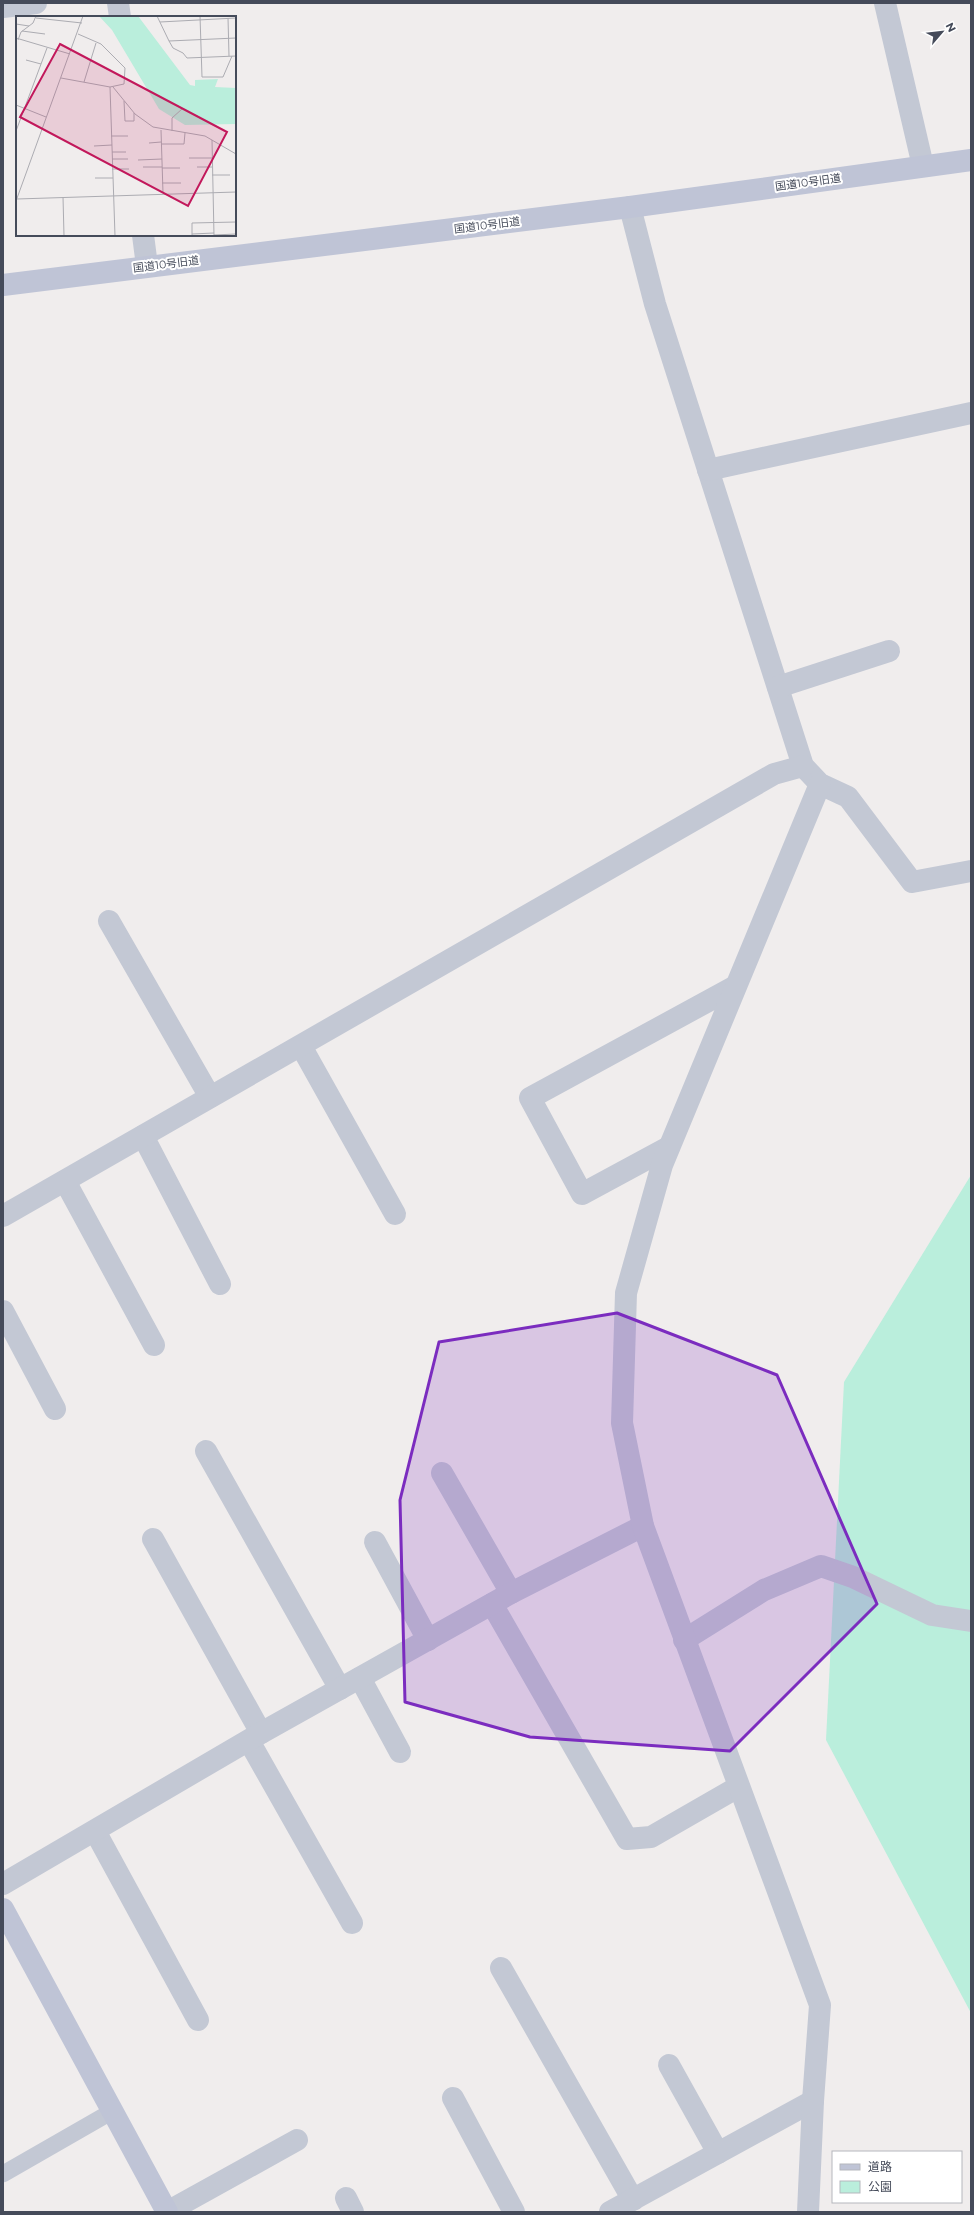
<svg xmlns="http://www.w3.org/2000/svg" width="974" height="2215" font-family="Montserrat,'Noto Sans JP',sans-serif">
	<rect width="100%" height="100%" fill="#f0eded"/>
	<polygon fill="#baeedc" points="971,1175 971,2013 826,1740 844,1382"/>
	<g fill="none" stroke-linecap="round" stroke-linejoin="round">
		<polyline stroke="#c3c8d4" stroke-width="17" points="3,2174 111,2112"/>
		<g stroke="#c3c8d4" stroke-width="22">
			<polyline points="118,3 120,17"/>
			<polyline points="885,3 923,166"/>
			<polyline points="3,7 36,3"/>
			<polyline points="630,207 655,304 803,766 820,784 848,797 912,882 971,871"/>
			<polyline points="143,235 147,266"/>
			<polyline points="708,470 971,413"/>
			<polyline points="778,687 889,651"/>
			<polyline points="109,921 210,1097"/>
			<polyline points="301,1046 395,1214"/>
			<polyline points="143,1136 220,1284"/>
			<polyline points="669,1147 582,1194 530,1098 734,987"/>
			<polyline points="65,1181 154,1345"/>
			<polyline points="3,1216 774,774 803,766"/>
			<polyline points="3,1311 55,1409"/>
			<polyline points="206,1451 340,1689"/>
			<polyline points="442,1473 511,1593"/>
			<polyline points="153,1539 261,1733"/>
			<polyline points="375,1542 428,1640"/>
			<polyline points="492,1604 627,1839 651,1837 738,1787"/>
			<polyline points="684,1640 764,1590 821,1566 853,1577 932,1615 971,1621"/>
			<polyline points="360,1678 400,1752"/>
			<polyline points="249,1741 352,1923"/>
			<polyline points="95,1831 198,2020"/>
			<polyline points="3,1884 261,1733 511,1593 643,1526"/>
			<polyline points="501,1968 633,2200"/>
			<polyline points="669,2065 718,2153"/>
			<polyline points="453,2098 514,2212"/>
			<polyline points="346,2198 353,2212"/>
			<polyline points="167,2212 297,2140"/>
			<polyline points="610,2212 813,2101"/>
			<polyline points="808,2212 813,2101 820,2005 643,1526 622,1423 626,1293 662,1165 820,784"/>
		</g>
		<g stroke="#bfc4d6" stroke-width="22">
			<polyline points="3,285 630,207 971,160"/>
			<polyline points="3,1909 167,2212"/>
		</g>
	</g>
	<path fill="#7b2cbf" fill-opacity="0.2" stroke="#7b2cbf" stroke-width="3" stroke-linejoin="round" d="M617,1313L777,1375L877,1604L730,1751L530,1737L405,1702L400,1500L439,1342Z"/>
	<g text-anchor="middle" stroke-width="4" stroke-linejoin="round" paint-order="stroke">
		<g font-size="11" fill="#454b5a" stroke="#fff">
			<text transform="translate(808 182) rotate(-8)" y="4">国道10号旧道</text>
			<text transform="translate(487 225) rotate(-7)" y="4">国道10号旧道</text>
			<text transform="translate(166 264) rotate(-7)" y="4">国道10号旧道</text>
		</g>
	</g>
	<g transform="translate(16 16)">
		<rect width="220" height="220" fill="#f0eded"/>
		<path d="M83,0H122L174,69L179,70V64L202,63L199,71L220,72V108L169,109L143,93L96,14Z" fill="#baeedc"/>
		<path fill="none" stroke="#acacb2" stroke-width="1" d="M141,0L153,25L220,22M184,0L186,61H207L216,40M20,2L66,7M212,2L213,40M144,6L220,2M0,8L13,10M6,15L29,18M0,22L54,38M2,24L5,16L17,7L20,0M153,25L157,32L167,37L171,42L220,40M10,44L25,48M45,62L94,71L108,68L109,52L85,28L62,18M68,66L80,27M94,71L99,220M97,71L119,98L137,111L189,120L220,138M108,85L109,105H118V97M0,89L30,101M145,114L147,177M0,115L31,32M156,115V102L166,93M95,120H112M196,124L198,220M133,127L145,126M145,128H168L169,117M78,130L96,129M96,136H110M173,142H196M96,143H112M122,144L146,143M127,151H146M181,151H196M146,152H164M96,153H113M196,159H214M79,162H97M146,167H165M47,181L48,220M1,183L220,176M0,185L67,0M176,218L198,217M198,219L220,218M176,220V207L220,206"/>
		<path fill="#c2185b" fill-opacity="0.15" stroke="#c2185b" stroke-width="2" d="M44,28L211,116L172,190L4,101Z"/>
		<rect width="220" height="220" fill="none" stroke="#454b5a" stroke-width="2"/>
	</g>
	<rect width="974" height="2215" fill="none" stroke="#454b5a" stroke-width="8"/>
	<rect x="832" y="2151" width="130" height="52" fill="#ffffff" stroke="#b5b7bd"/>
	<rect x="840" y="2164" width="20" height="6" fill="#bfc4d6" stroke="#b5b7bd"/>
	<text x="868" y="2171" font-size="12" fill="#454b5a">道路</text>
	<rect x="840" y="2181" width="20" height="12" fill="#baeedc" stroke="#b5b7bd"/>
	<text x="868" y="2191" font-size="12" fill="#454b5a">公園</text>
	<g transform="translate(942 32) rotate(62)" stroke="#ffffff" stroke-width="3" paint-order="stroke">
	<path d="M0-3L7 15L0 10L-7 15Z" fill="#454b5a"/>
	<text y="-6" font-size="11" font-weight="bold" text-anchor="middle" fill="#454b5a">N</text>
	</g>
</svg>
